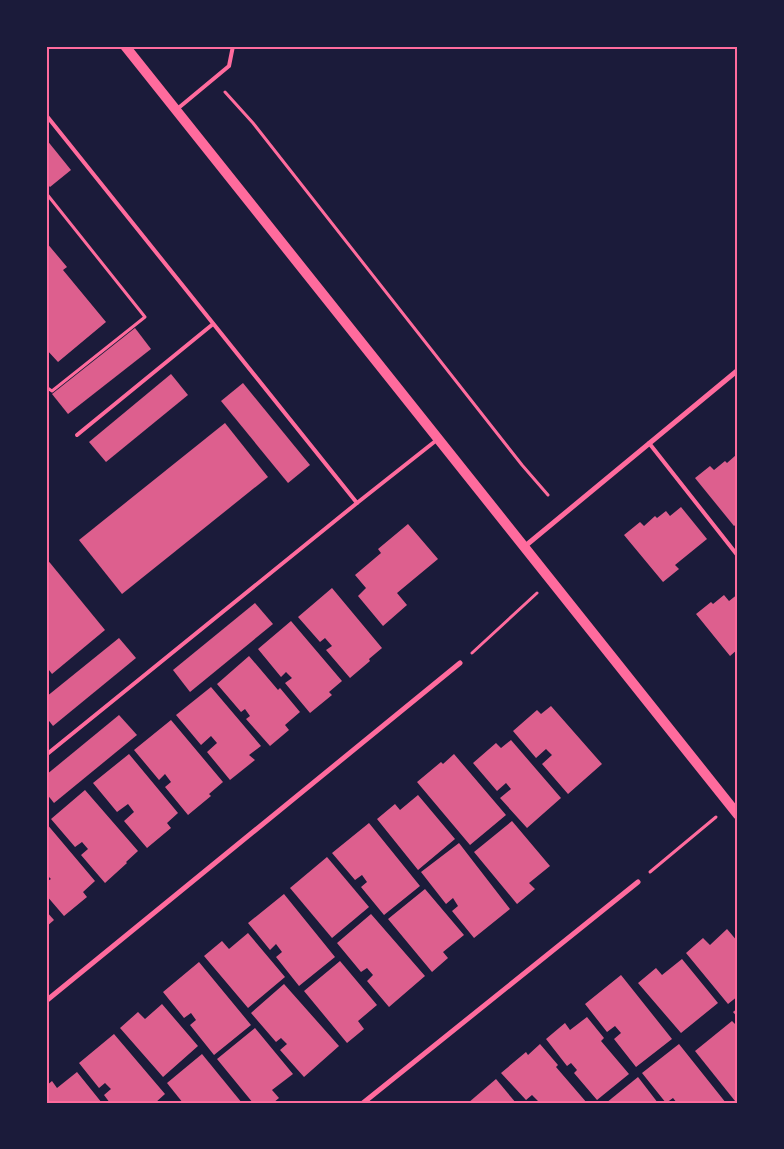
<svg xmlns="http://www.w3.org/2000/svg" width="784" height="1149" font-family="Helvetica,sans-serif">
	<rect width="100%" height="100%" fill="#1b1b3a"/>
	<g fill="#dd5f8e">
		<polygon points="46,139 71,170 50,187 46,183"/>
		<polygon points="46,242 67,267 63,270 106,322 58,362 46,349"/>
		<polygon points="135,328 151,349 68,414 52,394"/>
		<polygon points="171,374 188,395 106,462 89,442"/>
		<polygon points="243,383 310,465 288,483 221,401"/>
		<polygon points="225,423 268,477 122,594 79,540"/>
		<polygon points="736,455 738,457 738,523 734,526 695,478 710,466 714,470 725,461 727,463"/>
		<polygon points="681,507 707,539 675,565 679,569 663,582 624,535 640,522 644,526 655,516 657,518 666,511 670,516"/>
		<polygon points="408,524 438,559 397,593 407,605 383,626 358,596 366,588 355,575 381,553 378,549"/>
		<polygon points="46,558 105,630 52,674 46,666"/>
		<polygon points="332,588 382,648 369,659 370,661 350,678 326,650 332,646 325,638 320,642 298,617"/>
		<polygon points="738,594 738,649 730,656 696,614 711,602 713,604 724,595 729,601"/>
		<polygon points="255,603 273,624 190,692 173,670"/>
		<polygon points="291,621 342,681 329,692 332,695 310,713 285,683 292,678 286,672 281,677 258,649"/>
		<polygon points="119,638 136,658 53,726 46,717 46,697"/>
		<polygon points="249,656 278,690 280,688 300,712 285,725 289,730 270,746 246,719 250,716 245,709 241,712 217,684"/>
		<polygon points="211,687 261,746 249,755 255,760 230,780 207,752 217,743 211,736 201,745 176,715"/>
		<polygon points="551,706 602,764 568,794 542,764 552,755 546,749 536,758 513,731 537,710 541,714"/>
		<polygon points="119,715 137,735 54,803 46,793 46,775"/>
		<polygon points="171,720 223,782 209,794 211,796 188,815 165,787 171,782 165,774 159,780 134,750"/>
		<polygon points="511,740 561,798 527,828 500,798 511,789 506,783 497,791 473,763 496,743 501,748"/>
		<polygon points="129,754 178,813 167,823 171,828 147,848 124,821 134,812 128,804 117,812 93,783"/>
		<polygon points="454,754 506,815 470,845 417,782 441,762 443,764"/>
		<polygon points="85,790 138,851 126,862 127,863 105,883 81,855 88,849 82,842 75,847 51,819"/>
		<polygon points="418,795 455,839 418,870 377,819 395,804 400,810"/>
		<polygon points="512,821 550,866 529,883 535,889 517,904 474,852"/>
		<polygon points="46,823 95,881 83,892 87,897 64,916 46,895 46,882 51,879 46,874"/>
		<polygon points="369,823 420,886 384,915 361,887 367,882 362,875 355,880 332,853"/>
		<polygon points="459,843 510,909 474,938 452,911 458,906 453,898 446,904 421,872"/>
		<polygon points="327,857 369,907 332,938 290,888"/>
		<polygon points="425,889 464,935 443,952 448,958 432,972 388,919"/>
		<polygon points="284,894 335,957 299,986 276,957 282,952 276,944 270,950 248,923"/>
		<polygon points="46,911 54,920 46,927"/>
		<polygon points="371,914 425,976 389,1007 367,981 373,975 367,968 361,972 337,943"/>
		<polygon points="727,929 738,942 738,996 728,1004 686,953 703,938 710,945"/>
		<polygon points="248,933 285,977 248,1008 204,956 222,941 229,949"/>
		<polygon points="682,959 718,1003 681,1033 638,983 656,968 662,975"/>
		<polygon points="340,961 377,1005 358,1021 364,1029 347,1043 304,991"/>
		<polygon points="199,962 251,1025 214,1055 190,1025 196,1020 191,1013 184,1018 163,992"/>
		<polygon points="621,975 672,1039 636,1067 614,1039 621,1033 615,1026 607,1032 585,1004"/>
		<polygon points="284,984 339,1046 304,1077 280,1050 287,1044 281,1038 276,1042 251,1013"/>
		<polygon points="162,1004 198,1046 163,1077 120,1028 138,1012 145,1019"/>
		<polygon points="738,1008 738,1018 733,1012"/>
		<polygon points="587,1017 604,1038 601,1041 629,1074 597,1100 574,1073 577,1070 571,1063 567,1066 546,1039 565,1023 570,1030"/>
		<polygon points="732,1021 738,1027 738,1098 735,1101 695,1051"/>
		<polygon points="255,1028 293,1074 272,1090 279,1098 273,1103 253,1103 217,1059"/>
		<polygon points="114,1034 165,1094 155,1103 110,1103 104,1095 111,1089 105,1083 99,1088 79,1063"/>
		<polygon points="540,1044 558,1065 556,1067 587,1103 536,1103 538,1101 532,1095 526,1100 501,1073 526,1052 528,1055"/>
		<polygon points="679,1044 726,1103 677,1103 673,1098 666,1103 642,1073"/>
		<polygon points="202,1054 242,1103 183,1103 167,1083"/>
		<polygon points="77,1072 102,1103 46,1103 46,1086 52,1081 57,1088"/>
		<polygon points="638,1077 658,1103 606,1103"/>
		<polygon points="496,1079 516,1103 468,1103"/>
	</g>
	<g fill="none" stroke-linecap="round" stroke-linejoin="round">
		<g stroke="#ff6b9d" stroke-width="3">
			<polyline points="225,92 253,123 522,465 548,495"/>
			<polyline points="46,193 145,317 52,391 46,387"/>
			<polyline points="472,653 537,593"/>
			<polyline points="650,872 716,817"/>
		</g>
		<g stroke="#ff6b9d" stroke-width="4">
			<polyline points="176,110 229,66 233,46"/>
			<polyline points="46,115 357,503 438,439"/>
			<polyline points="77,435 213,324"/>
			<polyline points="649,443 738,556"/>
			<polyline points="46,755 357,503"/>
		</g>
		<g stroke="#ff6b9d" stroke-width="5">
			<polyline points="524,547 738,370"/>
			<polyline points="46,1001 460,663"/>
			<polyline points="363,1103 638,882"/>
		</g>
		<polyline stroke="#ff6b9d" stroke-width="10" points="125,46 738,815"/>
	</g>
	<rect width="784" height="1149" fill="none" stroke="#1b1b3a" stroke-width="95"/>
	<rect x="48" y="48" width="688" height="1054" fill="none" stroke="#ff6b9d" stroke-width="2"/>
</svg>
